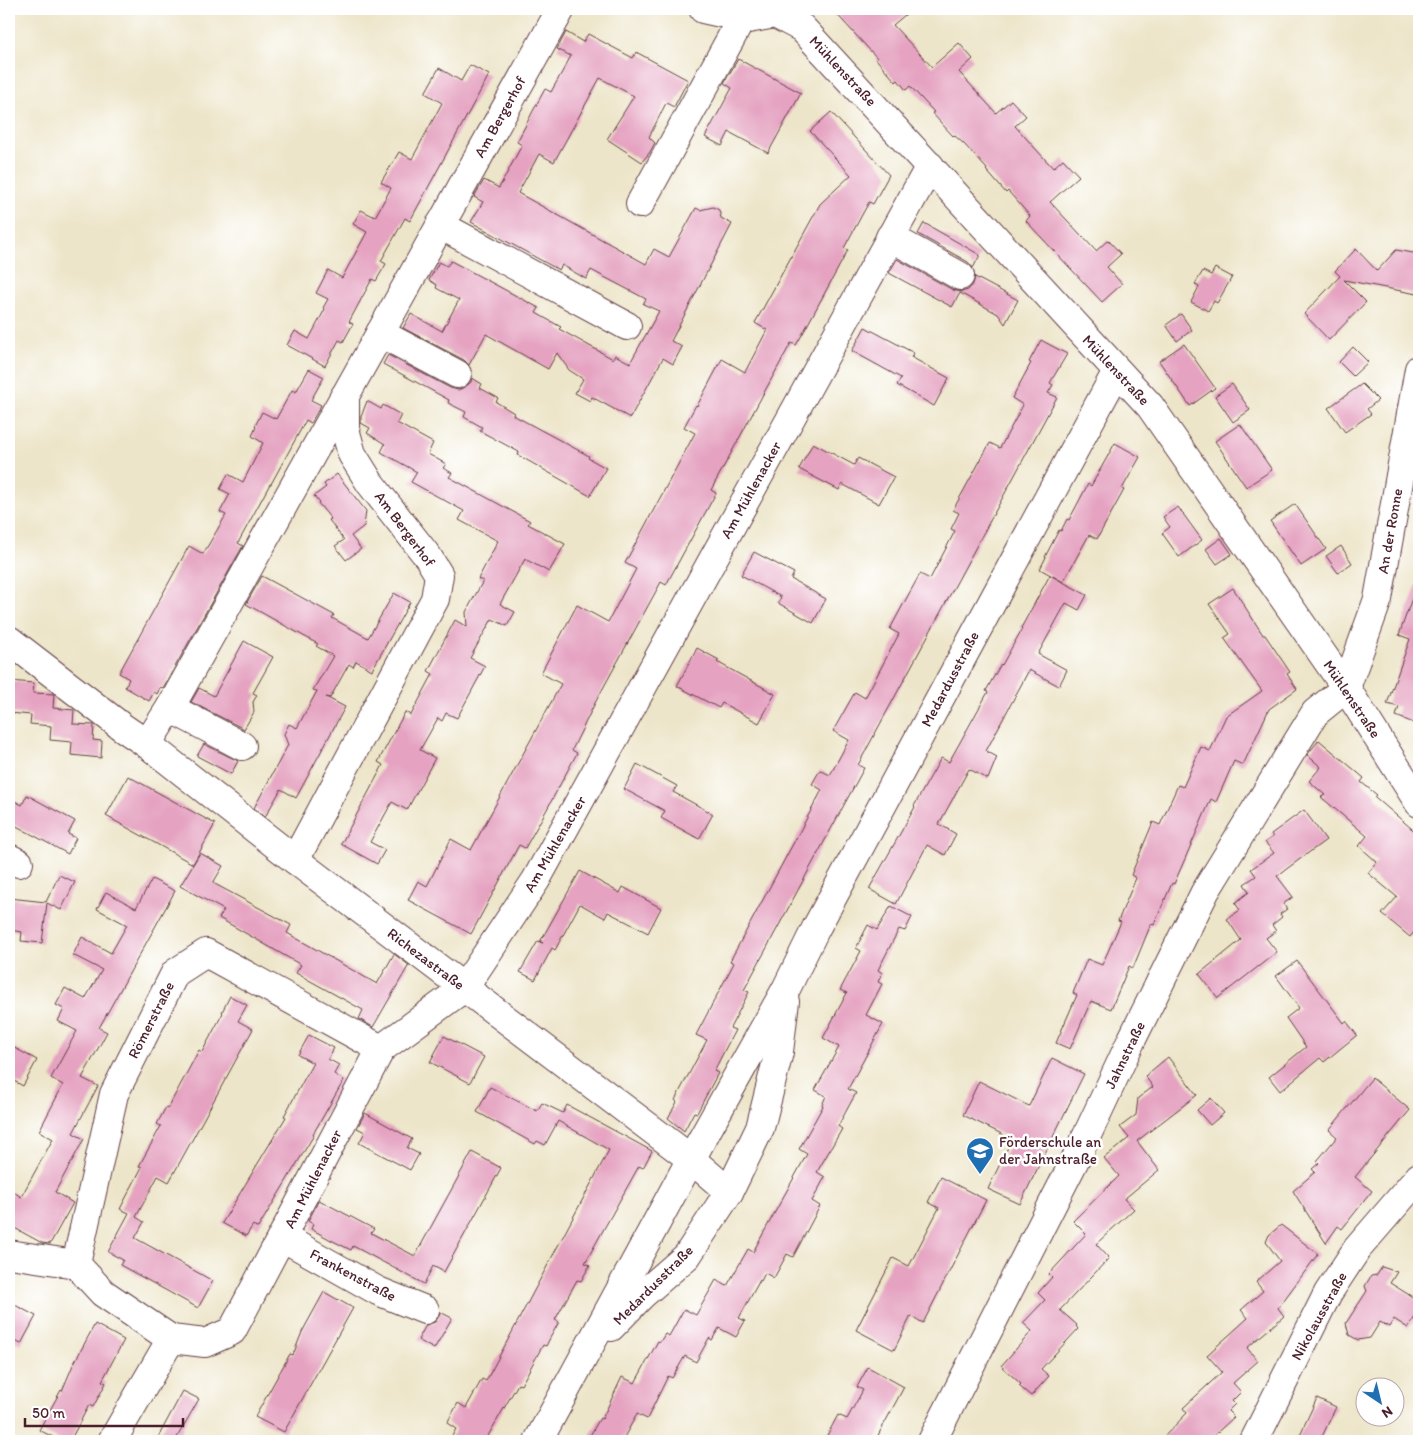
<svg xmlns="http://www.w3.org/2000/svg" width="1428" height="1450" font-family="Itim,sans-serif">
	<rect width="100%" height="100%" fill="#fff"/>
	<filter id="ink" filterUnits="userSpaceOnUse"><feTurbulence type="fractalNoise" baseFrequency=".02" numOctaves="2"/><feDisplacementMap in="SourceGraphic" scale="10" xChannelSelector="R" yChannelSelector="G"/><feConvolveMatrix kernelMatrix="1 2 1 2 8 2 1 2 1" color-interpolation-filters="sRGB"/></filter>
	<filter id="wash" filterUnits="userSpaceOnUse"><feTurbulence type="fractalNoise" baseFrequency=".0096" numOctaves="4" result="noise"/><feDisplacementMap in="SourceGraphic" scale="20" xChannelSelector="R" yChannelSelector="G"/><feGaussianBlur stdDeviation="1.12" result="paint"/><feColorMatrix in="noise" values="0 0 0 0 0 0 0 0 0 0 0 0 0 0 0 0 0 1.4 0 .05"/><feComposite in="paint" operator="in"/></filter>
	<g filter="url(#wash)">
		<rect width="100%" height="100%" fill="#ede5c9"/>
		<g id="blocks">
			<g fill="#e5a3c1">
				<polygon points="832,9 912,9 893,25 932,67 959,43 973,59 959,72 996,113 1011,100 1026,116 1015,126 1053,168 1063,159 1079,176 1050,202 1096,251 1108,240 1121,254 1107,267 1122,284 1102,302 1026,221 1030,216 1008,191 1006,193 986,170 987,169 964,144 954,135 953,136 932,113 934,112 910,86 906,90 898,80 896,82 876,59 877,58"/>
				<polygon points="566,32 583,42 588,34 633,58 636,52 688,80 674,107 666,103 649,137 655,143 650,152 642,162 607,139 634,96 600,78 554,162 539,154 518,193 646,264 654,249 669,257 696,208 700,210 713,207 719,210 721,218 732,224 671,341 682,347 673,364 663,358 630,418 592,397 590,401 575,393 583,379 569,370 557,353 548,369 486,334 469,365 464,360 403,328 411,314 442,331 459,300 436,288 437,285 429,280 439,262 447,266 451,261 539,308 536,313 561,327 559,329 613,359 615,355 630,363 659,311 643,304 646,299 591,270 586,279 562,265 559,270 471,222 483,202 474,197 484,180 499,188 522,145 517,142 533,111 545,89 551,92 571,56 557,49"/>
				<polygon points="738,59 801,93 768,153 729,132 722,146 705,137 732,88 724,83"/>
				<polygon points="470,65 489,75 410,221 405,218 381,261 386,264 376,281 372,279 349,322 353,324 343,342 339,340 325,366 287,345 295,331 309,339 325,309 323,308 328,299 316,293 328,270 342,278 367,232 353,224 361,210 375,217 391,188 381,182 399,152 412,159 442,103 425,93 439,68 461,81"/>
				<polygon points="831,112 889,175 873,204 869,202 844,248 848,250 802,335 796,345 791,343 711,490 716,493 666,585 661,582 595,703 572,750 577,753 546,811 525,848 519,845 471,934 408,900 418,881 427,886 451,839 471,850 561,684 541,673 577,605 608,622 636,569 625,563 695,433 684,427 696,405 697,406 722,359 745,372 767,330 755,323 820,204 851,175 810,131"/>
				<polygon points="924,223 980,255 973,268 968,262 918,234"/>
				<polygon points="1356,249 1377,271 1396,250 1419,254 1419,280 1417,294 1344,280 1366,302 1329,340 1304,314 1340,276 1335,271"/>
				<polygon points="897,259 953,290 961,292 968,290 973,284 975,277 1018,300 1005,324 998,314 960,293 952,307 889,273"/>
				<polygon points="1215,268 1232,277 1217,303 1214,301 1208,311 1191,302 1199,287 1195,284 1203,271 1211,275"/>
				<polygon points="1181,314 1192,330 1177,341 1166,325"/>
				<polygon points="865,327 914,353 911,357 949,378 934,406 897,385 901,378 852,351"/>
				<polygon points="1041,340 1067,354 1050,383 1053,385 1048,393 1057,397 858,765 864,768 744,990 749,992 730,1028 735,1030 714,1071 718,1073 697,1113 694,1112 684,1131 668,1118 677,1102 675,1100 707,1040 696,1035 734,963 730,961 822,790 812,784 820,770 830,775 849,740 833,731 855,692 865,698 899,634 890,629 905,601 920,574 930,579 955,531 951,529 959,513 953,510 990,443 1000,448 1023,405 1012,398 1031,363 1029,362"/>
				<polygon points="1184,344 1215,388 1190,406 1159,361"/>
				<polygon points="1353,347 1368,362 1353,376 1339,362"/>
				<polygon points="388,355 450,388 458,390 465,387 471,382 472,378 482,384 480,388 498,398 496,402 514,413 513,415 589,456 588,458 606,468 590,496 518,455 519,452 480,431 482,427 464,417 466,412 448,403 449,400 383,364"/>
				<polygon points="309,369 324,377 311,400 321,405 311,423 306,420 271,484 270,484 238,543 243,546 163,688 160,687 157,694 154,692 149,701 125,687 129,679 119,673 189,546 203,554 226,515 220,512 230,494 220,489 228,474 243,482 263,443 252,436 256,427 255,426 262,412 276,419 292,390 296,392"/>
				<polygon points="1232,384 1250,410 1233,422 1215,396"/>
				<polygon points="1362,384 1378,400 1367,409 1371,414 1345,432 1328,408"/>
				<polygon points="367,401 381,409 383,405 401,415 397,423 433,443 428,454 446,464 443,468 452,473 449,477 530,521 528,524 565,544 549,572 525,559 500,604 515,612 507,626 492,619 470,658 485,666 477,681 457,718 446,713 442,721 438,718 420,750 435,758 407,810 392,802 370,842 385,850 377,864 341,844 383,765 378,762 392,736 405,712 411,715 433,674 428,671 455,620 467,627 466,612 483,581 478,579 498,541 459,520 464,511 411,482 417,472 381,452 385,444 367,433 370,428 361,423 361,417"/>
				<polygon points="1240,424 1272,470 1246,487 1215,441"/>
				<polygon points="813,443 854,465 858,458 894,477 879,504 842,484 839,490 799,469"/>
				<polygon points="1115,443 1140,457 1122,489 1124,490 1097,539 1089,535 1063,582 1040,569 1046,557 1045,557 1059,530 1061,531 1067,519 1069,520 1088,484 1091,486"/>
				<polygon points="337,474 366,511 364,526 351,536 361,549 346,560 335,546 344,540 329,520 331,519 318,503 319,502 314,496 326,487 324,484"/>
				<polygon points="1295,504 1326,549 1301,566 1270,521"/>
				<polygon points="1178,507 1202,540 1179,557 1162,533 1170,527 1163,517"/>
				<polygon points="1221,538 1232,554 1217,564 1206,549"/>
				<polygon points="1341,546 1352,563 1338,573 1326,556"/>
				<polygon points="754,552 794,573 791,579 826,599 813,623 778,603 781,597 741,575"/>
				<polygon points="1050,575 1087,595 1079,610 1066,603 1038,654 1067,670 1059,686 1029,670 986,751 997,757 988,779 969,769 939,824 956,834 945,855 927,845 896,904 869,889 915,807 914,806 941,758 949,762 988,692 986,691 993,678 1001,664 1002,665 1022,629 1021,628"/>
				<polygon points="262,576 334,615 332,618 368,638 394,593 410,602 372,670 356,661 353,667 349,664 330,698 326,697 345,707 296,798 281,789 265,817 254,808 288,745 284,734 289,724 297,728 317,691 313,690 333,656 316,646 318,644 246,604"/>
				<polygon points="1417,584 1419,585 1419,725 1396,716 1399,707 1387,704 1410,639 1399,635"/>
				<polygon points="1233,588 1263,635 1265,635 1290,672 1287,674 1297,689 1269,709 1243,765 1234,761 1216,802 1211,799 1174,884 1172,883 1154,925 1151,924 1133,968 1129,966 1111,1009 1091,1001 1070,1049 1056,1043 1077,995 1073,993 1087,959 1102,965 1121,922 1118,921 1136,878 1131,875 1153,822 1160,825 1178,785 1183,787 1201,747 1210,751 1226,716 1262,691 1224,638 1230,634 1209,604"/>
				<polygon points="244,641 273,657 253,693 257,695 253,702 254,712 244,729 191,702 199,688 214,696"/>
				<polygon points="697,648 719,660 717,662 775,694 759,723 722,703 719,708 677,686"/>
				<polygon points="9,681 34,683 33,693 54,694 53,708 74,710 73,724 94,725 93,740 102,741 101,758 71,755 72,742 50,740 51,726 30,724 31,715 10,713 10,704 9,704"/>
				<polygon points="1319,740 1364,778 1361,782 1377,795 1375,797 1419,835 1419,926 1410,937 1382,914 1397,897 1368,873 1377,862 1359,846 1367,836 1321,797 1325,795 1309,781 1321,767 1307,755"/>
				<polygon points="204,744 238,761 231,774 197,756"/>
				<polygon points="637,764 677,786 673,792 713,814 699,839 661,818 665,811 624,789"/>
				<polygon points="128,776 215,824 193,864 106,816"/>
				<polygon points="27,795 75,821 68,834 76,838 68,854 9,822 9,798 22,805"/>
				<polygon points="1304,810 1326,840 1277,876 1293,897 1283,904 1287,909 1280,914 1282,917 1272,925 1276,931 1266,938 1277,952 1218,998 1199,974 1241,940 1227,919 1240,910 1235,903 1249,892 1244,884 1256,876 1251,869 1274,853 1265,842 1273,837 1271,834"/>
				<polygon points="200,853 223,866 213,883 291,925 287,933 377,984 394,954 409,965 373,1027 359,1019 363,1010 296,973 301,965 219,918 224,910 180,886"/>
				<polygon points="580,871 620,893 623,887 661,908 648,933 608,912 605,918 580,904 555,950 552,948 535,980 520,972 538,941 543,943 540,942"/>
				<polygon points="59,875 75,882 61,910 47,903 42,943 21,941 22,932 9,930 9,898 46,902"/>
				<polygon points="152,879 175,891 99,1028 107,1032 82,1078 98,1086 73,1133 84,1139 55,1192 73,1203 50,1244 42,1243 9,1225 9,1201 14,1192 21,1197 53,1139 39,1131 63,1085 51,1078 77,1031 58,1021 64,1009 56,1005 65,988 85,999 102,970 73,955 82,937 111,953 127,925 97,909 106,892 136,908"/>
				<polygon points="891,906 912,917 905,931 899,929 878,970 882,973 878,982 882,984 866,1015 883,1024 848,1089 856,1093 838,1126 842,1129 817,1172 825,1177 812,1201 820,1206 793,1257 787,1254 774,1278 765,1273 761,1281 760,1280 739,1318 745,1321 736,1337 719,1328 712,1340 709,1338 696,1362 685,1356 672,1378 668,1376 647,1419 637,1414 622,1441 587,1441 600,1418 602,1419 622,1377 635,1383 658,1341 660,1342 665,1334 669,1336 684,1309 696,1315 716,1280 727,1286 748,1249 753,1252 807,1154 799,1149 823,1106 822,1105 826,1096 815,1090 839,1047 823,1038 847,993 840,990 861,951 856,948 868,925 877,930"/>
				<polygon points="1297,961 1344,1023 1346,1021 1357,1035 1324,1062 1320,1058 1280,1091 1269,1077 1306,1047 1286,1018 1299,1008 1276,976"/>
				<polygon points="230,996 247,1005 238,1021 253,1029 169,1182 158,1176 136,1217 144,1222 135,1238 213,1281 198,1308 120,1265 123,1260 108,1252 129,1213 120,1209 142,1167 139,1166 161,1126 157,1124 166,1107 168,1108 199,1050 202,1052 223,1013 222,1012"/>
				<polygon points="309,1035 334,1048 328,1059 339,1065 334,1074 344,1080 313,1134 314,1135 258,1228 253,1225 246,1236 222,1223 286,1117 284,1116 313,1063 298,1055"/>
				<polygon points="444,1036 484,1057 470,1083 430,1062"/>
				<polygon points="9,1045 37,1060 23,1086 9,1078"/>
				<polygon points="1168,1057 1197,1095 1137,1141 1159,1170 1124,1199 1134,1209 1096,1244 1109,1258 1060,1310 1077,1325 1076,1326 1078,1329 1041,1369 1049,1376 1031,1396 1019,1386 1021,1384 1001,1366 1032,1331 1023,1323 1045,1300 1038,1293 1052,1277 1049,1274 1086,1234 1073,1221 1119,1176 1104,1158 1129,1138 1120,1127 1136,1115 1138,1098 1153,1087 1145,1076"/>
				<polygon points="1052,1058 1084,1074 1020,1204 988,1189 1012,1139 963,1115 979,1081 1029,1106"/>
				<polygon points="1372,1078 1410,1110 1355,1177 1372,1191 1342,1229 1338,1226 1326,1243 1293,1191 1315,1172 1312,1169 1319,1163 1317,1161 1337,1137 1329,1130"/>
				<polygon points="490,1087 537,1111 542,1103 563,1113 567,1105 652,1151 643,1168 639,1166 596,1243 585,1263 590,1265 581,1281 577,1280 555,1320 559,1322 550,1338 546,1346 543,1345 521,1385 518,1384 485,1441 449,1441 456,1429 447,1423 458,1403 466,1408 482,1379 486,1381 609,1150 558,1121 545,1145 537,1141 535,1144 477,1112"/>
				<polygon points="1211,1098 1224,1113 1210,1125 1197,1110"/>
				<polygon points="365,1113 412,1139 407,1148 419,1154 410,1170 359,1143 365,1132 357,1128"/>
				<polygon points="472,1152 501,1168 444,1272 433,1266 424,1284 353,1246 351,1250 331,1240 311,1229 313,1224 308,1221 319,1200 374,1229 371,1233 415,1256"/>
				<polygon points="941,1177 986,1200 923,1323 911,1316 894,1350 856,1330 893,1258 909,1266 939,1208 928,1202"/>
				<polygon points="1281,1225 1318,1254 1278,1308 1284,1316 1247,1348 1258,1361 1233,1383 1241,1392 1232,1401 1235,1404 1228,1411 1234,1417 1208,1441 1160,1441 1187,1413 1183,1408 1222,1372 1207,1355 1248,1318 1241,1310 1263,1291 1256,1282 1280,1261 1266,1242 1269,1235"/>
				<polygon points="1382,1267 1397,1272 1390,1283 1419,1301 1419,1311 1408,1328 1394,1319 1389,1327 1380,1322 1370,1338 1358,1340 1349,1335 1346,1323 1367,1291 1365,1286 1371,1276 1377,1275"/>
				<polygon points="324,1292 353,1308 284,1432 255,1417 290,1354 293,1355 302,1332"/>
				<polygon points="9,1302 36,1316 21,1344 9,1338"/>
				<polygon points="440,1312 452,1318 434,1349 418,1340 426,1325 435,1322 439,1316"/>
				<polygon points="95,1324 124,1340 102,1381 106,1383 93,1407 89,1405 70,1441 61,1441 39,1430 61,1390 62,1391 73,1365"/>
				<polygon points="868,1367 904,1387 875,1441 824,1441 838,1415 847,1419 863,1390 857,1387"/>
				<polygon points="183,1391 199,1399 175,1441 156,1441"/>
				<polygon points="1317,1398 1336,1407 1320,1441 1297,1441"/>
			</g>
		</g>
	</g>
	<g filter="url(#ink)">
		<use href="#blocks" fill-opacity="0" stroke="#623d43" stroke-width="1"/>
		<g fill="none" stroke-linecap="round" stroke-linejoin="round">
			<g stroke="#623d43" stroke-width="30">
				<g id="minor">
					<polyline points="703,9 748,19 775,14 802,28 1150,406 1346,688 1419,803"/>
					<polyline points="640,204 742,18"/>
					<polyline points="440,225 627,326"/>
					<polyline points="890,237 960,276"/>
					<polyline points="380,333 457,374"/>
					<polyline points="9,640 122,727 147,744 295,860 691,1159 729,1192"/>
					<polyline points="1346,688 1378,599 1419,369"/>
					<polyline points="170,708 242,746"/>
					<polyline points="147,744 170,708 344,397"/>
					<polyline points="9,858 19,863"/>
					<polyline points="295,860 435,599 439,575 428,557 370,483 352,454 345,429 345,396 561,9"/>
					<polyline points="282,1237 378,1291 425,1310"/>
					<polyline points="9,1254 76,1264 114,1094 175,973 206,953 381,1049"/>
					<polyline points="76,1264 103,1293 171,1339"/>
					<polyline points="611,1327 641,1296 687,1256 729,1192 760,1128 779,1052 785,1001"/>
					<polyline points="112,1441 171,1339 205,1343 232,1331 381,1049 464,988 536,880 930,166"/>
					<polyline points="538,1441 691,1159 786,989 816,928 1117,371"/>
					<polyline points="932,1441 1080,1150 1132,1039 1205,892 1315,713 1346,688"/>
					<polyline points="1254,1441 1328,1293 1357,1249 1419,1177"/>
				</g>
			</g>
			<use href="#minor" stroke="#fff" stroke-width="28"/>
		</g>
	</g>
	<defs>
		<g id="school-pin" transform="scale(1.4375)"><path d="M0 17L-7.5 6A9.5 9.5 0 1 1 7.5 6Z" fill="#1f6fb2" stroke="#fff"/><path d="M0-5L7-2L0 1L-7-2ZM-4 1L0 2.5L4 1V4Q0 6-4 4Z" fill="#fff"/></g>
	</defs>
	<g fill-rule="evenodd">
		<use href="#school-pin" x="980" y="1151"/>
	</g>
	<g text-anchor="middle" stroke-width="5" stroke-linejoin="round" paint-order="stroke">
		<g font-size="15" fill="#4a1f2b" stroke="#fff">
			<text transform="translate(843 71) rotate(47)" y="5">Mühlenstraße</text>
			<text transform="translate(500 117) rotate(-61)" y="5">Am Bergerhof</text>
			<text transform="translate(1116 370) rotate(47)" y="5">Mühlenstraße</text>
			<text transform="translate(751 490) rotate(-61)" y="5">Am Mühlenacker</text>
			<text transform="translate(405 529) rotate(53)" y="5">Am Bergerhof</text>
			<text transform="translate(1390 531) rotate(-80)" y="5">An der Ronne</text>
			<text transform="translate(950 679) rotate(-62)" y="5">Medardusstraße</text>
			<text transform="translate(1352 699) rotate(56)" y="5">Mühlenstraße</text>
			<text transform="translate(555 844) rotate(-60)" y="5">Am Mühlenacker</text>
			<text transform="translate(426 959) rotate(37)" y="5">Richezastraße</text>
			<text transform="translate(151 1020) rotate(-63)" y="5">Römerstraße</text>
			<text transform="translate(1125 1055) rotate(-64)" y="5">Jahnstraße</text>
			<text transform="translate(313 1179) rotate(-63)" y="5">Am Mühlenacker</text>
			<text transform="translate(353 1275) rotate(28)" y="5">Frankenstraße</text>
			<text transform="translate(653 1285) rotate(-45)" y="5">Medardusstraße</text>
			<text transform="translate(1319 1316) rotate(-61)" y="5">Nikolausstraße</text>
		</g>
		<g font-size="15" fill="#4a1f2b" stroke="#fff" text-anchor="start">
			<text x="999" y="1147">Förderschule an<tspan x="999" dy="17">der Jahnstraße</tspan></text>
		</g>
	</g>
	<rect width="1428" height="1450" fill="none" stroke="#fff" stroke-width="30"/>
	<g transform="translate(1380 1402) rotate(145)"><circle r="24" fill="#ffffff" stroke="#b7a5aa"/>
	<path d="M0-4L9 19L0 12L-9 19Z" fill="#1f6fb2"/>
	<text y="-8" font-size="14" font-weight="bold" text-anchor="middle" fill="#4a1f2b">N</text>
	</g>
	<path d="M25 1418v8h158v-8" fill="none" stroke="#4a1f2b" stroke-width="2.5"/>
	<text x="32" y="1418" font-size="15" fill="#4a1f2b" stroke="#ffffff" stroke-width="4" paint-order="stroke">50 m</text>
</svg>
